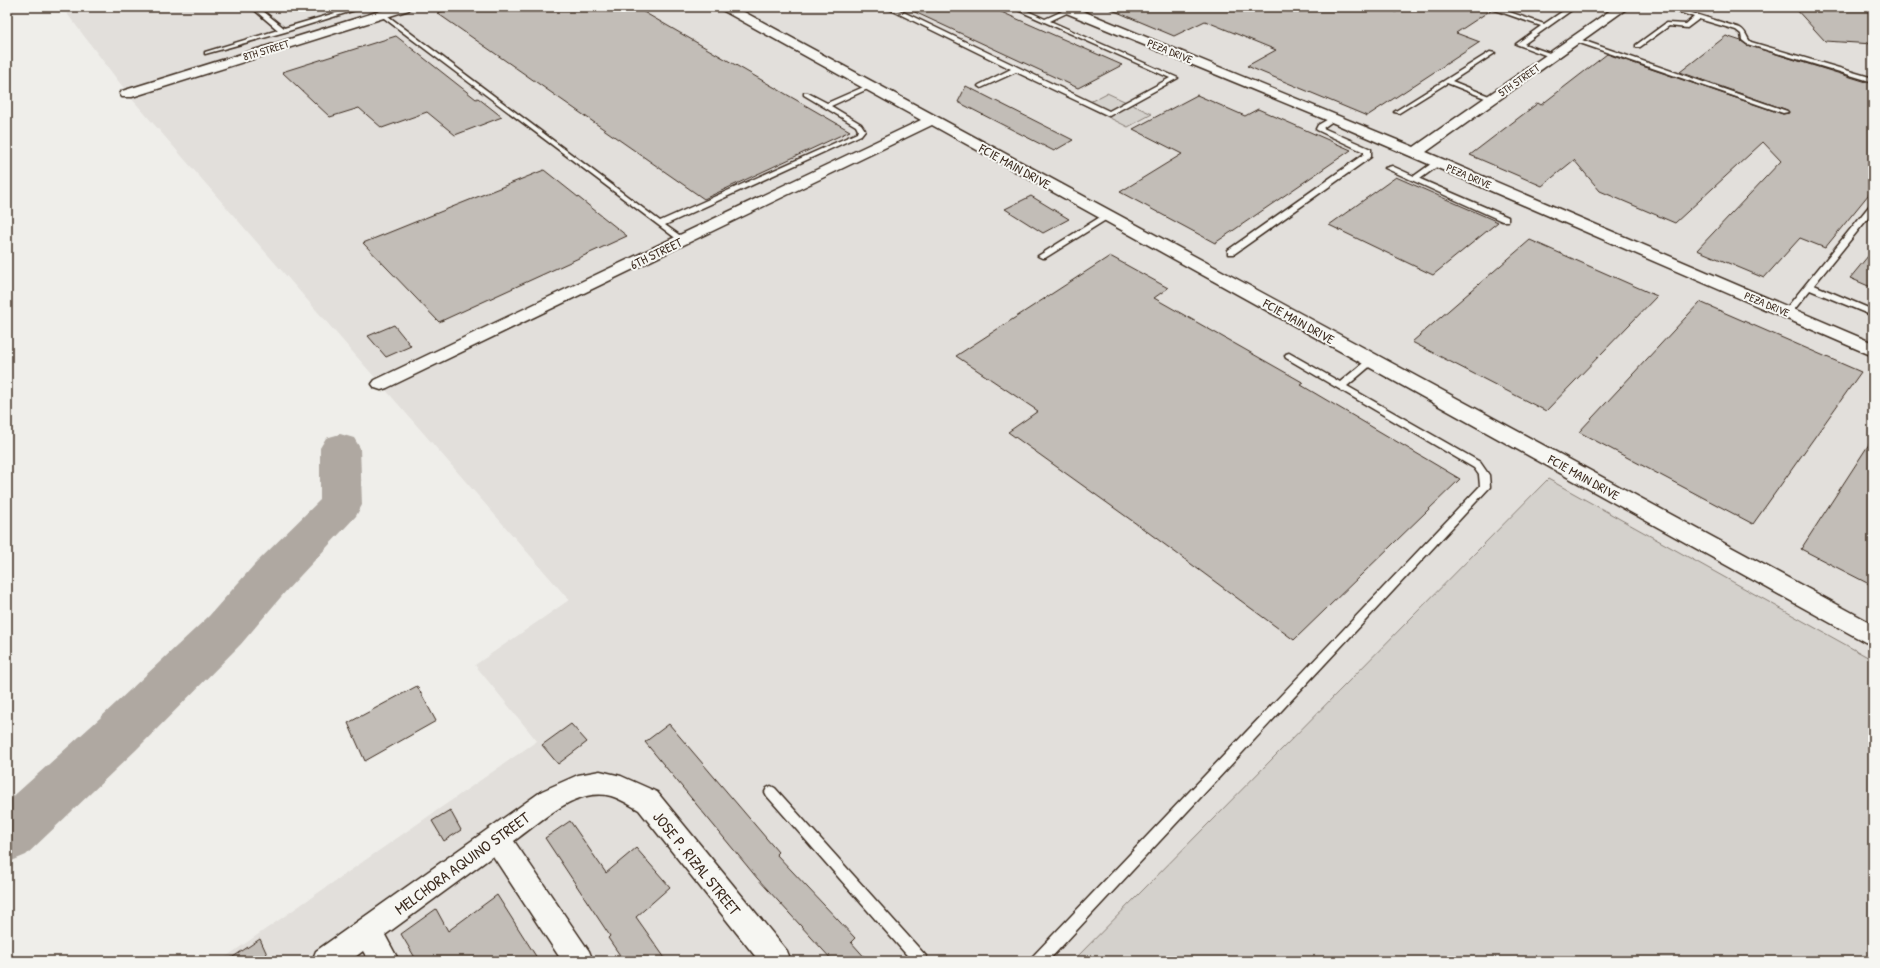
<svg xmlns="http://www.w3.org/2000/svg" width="1880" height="968" font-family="'Patrick Hand',sans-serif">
	<rect width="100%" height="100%" fill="#efeeea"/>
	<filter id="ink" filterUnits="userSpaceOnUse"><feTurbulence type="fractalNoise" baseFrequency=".025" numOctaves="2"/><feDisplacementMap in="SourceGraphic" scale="8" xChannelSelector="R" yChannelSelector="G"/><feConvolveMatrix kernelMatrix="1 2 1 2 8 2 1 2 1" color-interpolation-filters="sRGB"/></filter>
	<g filter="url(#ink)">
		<polygon fill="#e2dfdb" points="62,7 1873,7 1873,961 220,961 537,741 475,665 569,600 132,99"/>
		<g fill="#d4d1cc" stroke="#887e75">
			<polygon points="1107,93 1152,114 1128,127 1084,105"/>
			<polygon points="1548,479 1873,660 1873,961 1073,961"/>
		</g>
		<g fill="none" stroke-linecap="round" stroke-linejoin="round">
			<polygon fill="#afa8a1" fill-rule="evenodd" points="340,434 354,438 360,448 362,505 356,516 286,591 241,644 136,750 26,855 7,863 7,802 100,718 209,616 254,565 320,500 320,448 326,438"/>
		</g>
		<g fill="#c2bdb7" stroke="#3b2a1e">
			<polygon points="455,7 635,7 850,131 704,199 437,13"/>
			<polygon points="904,7 990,7 1122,65 1078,88"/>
			<polygon points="1105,7 1382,7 1396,12 1405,7 1485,7 1491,10 1456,33 1480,42 1367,116 1247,66 1276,50 1205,21 1174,36"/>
			<polygon points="1794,7 1873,7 1873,44 1825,41"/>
			<polygon points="396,36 476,99 478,98 502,117 455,135 427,112 382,128 359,108 330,117 282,72"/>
			<polygon points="1726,36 1741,41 1747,45 1873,84 1873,189 1825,248 1800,238 1764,278 1697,250 1781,161 1763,142 1675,223 1600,191 1574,160 1542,186 1470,155 1538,103 1541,105 1607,54 1783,114 1789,113 1787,110 1680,72"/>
			<polygon points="966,86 1073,140 1054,151 958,102"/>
			<polygon points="1197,95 1245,116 1258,109 1351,150 1215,243 1120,192 1182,154 1133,129"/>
			<polygon points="544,170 627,236 439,322 363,243"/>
			<polygon points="1396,177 1498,222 1433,275 1329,225"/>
			<polygon points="1031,196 1069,219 1043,233 1005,209"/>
			<polygon points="1530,240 1657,296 1546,411 1412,342"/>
			<polygon points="1873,250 1873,288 1850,278"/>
			<polygon points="1110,256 1168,288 1154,298 1304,383 1301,385 1460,479 1294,640 1145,530 1008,432 1038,411 956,356"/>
			<polygon points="1700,302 1861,372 1753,524 1579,432"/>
			<polygon points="394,325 411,346 386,357 368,336"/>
			<polygon points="1873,438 1873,586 1801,549"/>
			<polygon points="417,686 436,721 365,761 348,723"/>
			<polygon points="571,724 587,742 558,764 542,745"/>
			<polygon points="669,724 778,852 776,854 855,938 851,942 868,961 833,961 757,878 645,742"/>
			<polygon points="450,810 461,830 444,841 432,821"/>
			<polygon points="570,821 606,873 636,848 670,887 636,917 667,961 624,961 608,938 610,936 545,838"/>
			<polygon points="497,895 539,961 417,961 401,934 436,909 448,931"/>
			<polygon points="260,939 270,961 227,961"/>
		</g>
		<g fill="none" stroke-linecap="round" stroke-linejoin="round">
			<g stroke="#3b2a1e" stroke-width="3">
				<g id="service">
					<polygon points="251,7 258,7 284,28 356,7 365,7 285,32 205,54 205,52 278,30"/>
					<polygon points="885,7 893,7 1109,111 1170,78 1011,7 1019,7 1045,19 1067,9 1071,9 1071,11 1050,21 1178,78 1109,116 1016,72 981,88 978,86 979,85 1011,69"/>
					<polygon points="1486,7 1495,7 1544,24 1569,7 1576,7 1524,44 1555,55 1555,57 1553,58 1516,44 1541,26"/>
					<path d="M1664,7H1673L1740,28C1747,32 1746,38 1751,42L1873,78V82L1747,44L1742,40L1741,34L1736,30L1699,19L1687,28L1669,26L1640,47H1636V45L1666,23L1686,24L1694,17Z"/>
					<polygon points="380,13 384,13 660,221 857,133 858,130 856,126 804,95 804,93 808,93 827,103 868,85 872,85 872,87 831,106 861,124 865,130 861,135 665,225 685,239 685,243 682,243 380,15"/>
					<polygon points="1576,38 1787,111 1788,112 1783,113 1574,41 1574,39"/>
					<polygon points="1490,52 1495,53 1452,81 1494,98 1494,100 1490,100 1447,83 1399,113 1394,112"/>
					<polygon points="1332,117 1337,118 1323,128 1371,149 1371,157 1234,254 1228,254 1228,250 1364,154 1364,152 1317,130 1316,129 1318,125"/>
					<polygon points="1435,161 1442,163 1420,179 1508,217 1508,221 1502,221 1385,168 1392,166 1414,176"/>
					<polygon points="1870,205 1873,205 1873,212 1814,285 1873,310 1873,316 1810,290 1790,315 1784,315 1784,311"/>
					<polygon points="1105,214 1108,214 1112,216 1045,258 1042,258 1038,256"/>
					<polygon points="1289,353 1340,382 1368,359 1374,359 1375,361 1374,363 1347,386 1480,462 1489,475 1490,487 1048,961 1031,961 1033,956 1480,486 1479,475 1474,468 1286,358 1285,356 1286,354"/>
					<polygon points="771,786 775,788 926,956 928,961 912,961 767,796 765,792 767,788"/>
				</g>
			</g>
			<g stroke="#3b2a1e" stroke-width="3">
				<g id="minor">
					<polygon points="393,7 411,7 409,10 132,97 122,97 120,94 122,91"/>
					<polygon points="720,7 735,7 1873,624 1873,644 1865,642 932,125 387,388 381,390 375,388 372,384 375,380 921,120 722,10"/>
					<polygon points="1057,7 1073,7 1414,147 1615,7 1629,7 1426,152 1873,343 1873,356 1329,121 1059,10"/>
					<path d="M600,771L621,776L657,792L787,951L791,961H759L639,810C630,805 621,799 611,796C575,787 541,822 514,841L589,951L593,961H562L493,856L385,935L399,961H369L363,951L350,961H312L316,951L542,791L578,775Z"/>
				</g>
			</g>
			<use href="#service" fill="#f6f6f2" fill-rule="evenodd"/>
			<use href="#minor" fill="#f6f6f2" fill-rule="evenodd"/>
		</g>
	</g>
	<g text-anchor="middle" stroke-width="4" stroke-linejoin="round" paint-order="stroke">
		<g font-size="11" fill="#3b2a1e" stroke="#f6f6f2">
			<text transform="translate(266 50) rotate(-17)" y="4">8TH STREET</text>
			<text transform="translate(1170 51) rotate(22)" y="4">PEZA DRIVE</text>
			<text transform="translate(1519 80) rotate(-35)" y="4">5TH STREET</text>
			<text transform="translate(1469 176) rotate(23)" y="4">PEZA DRIVE</text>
			<text transform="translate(1767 304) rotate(23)" y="4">PEZA DRIVE</text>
		</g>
		<g font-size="13" fill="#3b2a1e" stroke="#f6f6f2">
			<text transform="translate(1015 166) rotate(29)" y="5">FCIE MAIN DRIVE</text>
			<text transform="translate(656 253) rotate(-26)" y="5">6TH STREET</text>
			<text transform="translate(1299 321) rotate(29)" y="5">FCIE MAIN DRIVE</text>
			<text transform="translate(1584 477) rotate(29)" y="5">FCIE MAIN DRIVE</text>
		</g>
		<g font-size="16" fill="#3b2a1e" stroke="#f6f6f2">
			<text transform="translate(462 863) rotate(-36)" y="6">MELCHORA AQUINO STREET</text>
			<text transform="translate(697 863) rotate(51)" y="6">JOSE P. RIZAL STREET</text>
		</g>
	</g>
	<rect width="1880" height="968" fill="none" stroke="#f6f6f2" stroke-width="24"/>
	<rect x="12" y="12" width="1856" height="944" fill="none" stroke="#3b2a1e" stroke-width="1.5" filter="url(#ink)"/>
</svg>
